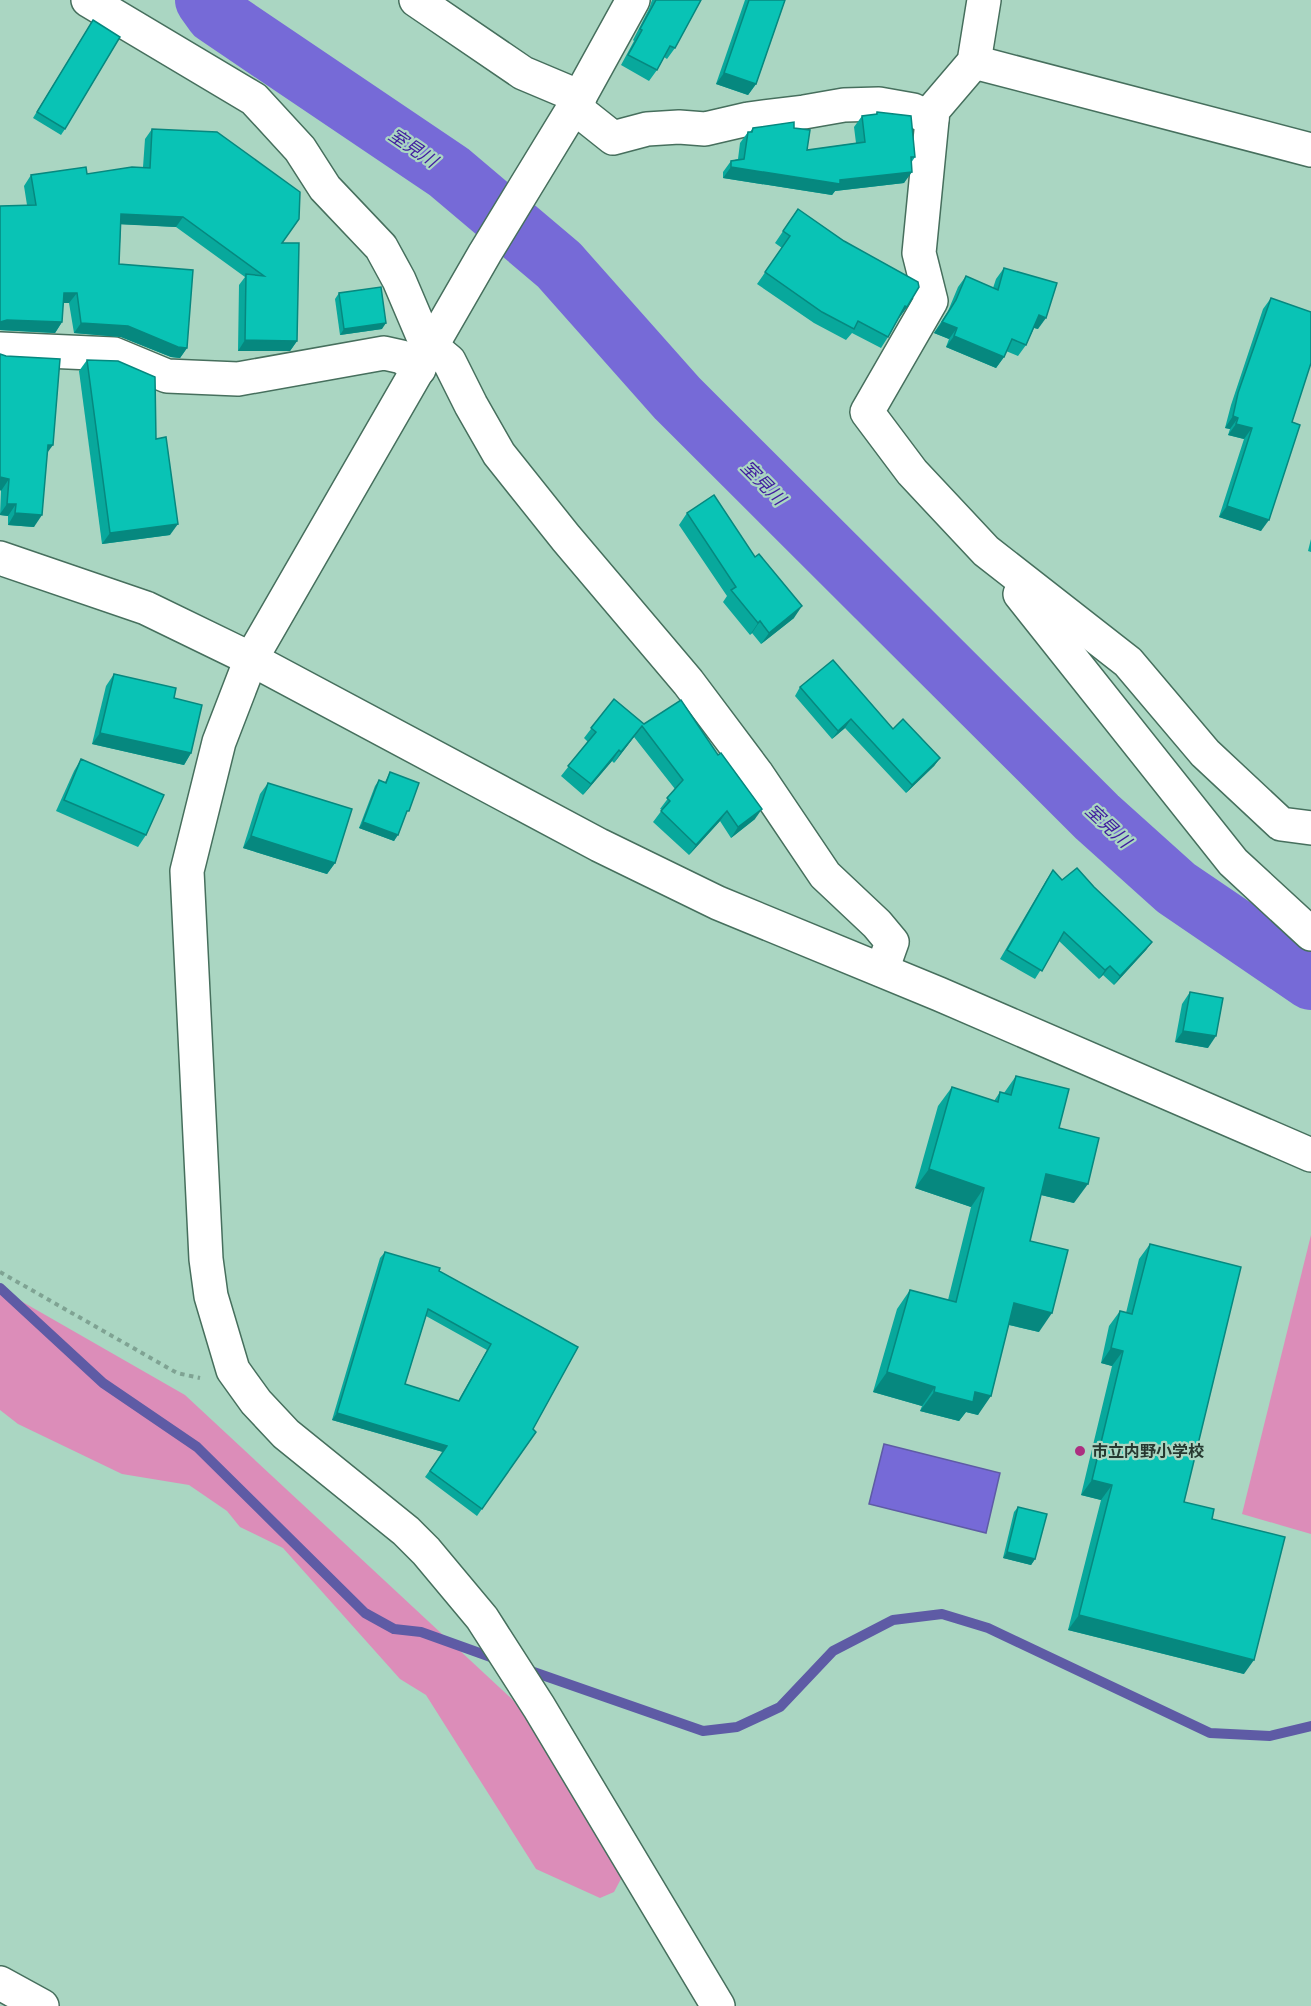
<svg xmlns="http://www.w3.org/2000/svg" width="1311" height="2006" font-family="Lato,'Noto Sans JP',sans-serif">
	<rect width="100%" height="100%" fill="#aad6c2"/>
	<g fill="#dc8db9">
		<polygon points="1311,1235 1311,1534 1242,1514"/>
		<polygon points="0,1289 185,1395 513,1700 573,1786 622,1877 614,1892 600,1898 536,1869 426,1695 400,1679 283,1548 240,1527 227,1511 189,1485 122,1474 18,1424 0,1410"/>
	</g>
	<polygon fill="#766ad7" stroke="#5e5ba5" stroke-width="1.5" points="884,1444 1000,1473 986,1533 869,1504"/>
	<g fill="none" stroke-linecap="round" stroke-linejoin="round">
		<g stroke="#5e5ba5" stroke-width="10">
			<polyline points="0,1288 103,1383 197,1447 365,1613 394,1629 421,1632 499,1660"/>
			<polyline points="525,1669 703,1731 737,1727 780,1707 833,1651 893,1620 942,1614 988,1628 1210,1733 1270,1736 1311,1726"/>
		</g>
		<polyline stroke="#766ad7" stroke-width="60" points="205,0 215,14 449,172 559,265 677,398 1097,817 1176,888 1311,980"/>
		<g stroke="#466f5d" stroke-width="36">
			<g id="street">
				<polyline points="88,0 254,99 300,149 325,188 381,247 399,280 425,341 449,361 471,405 499,454 566,538 688,682 757,774 825,875 877,924 892,942 882,970"/>
				<polyline points="416,0 523,73 580,97"/>
				<polyline points="984,0 974,62 933,110 919,253 931,301 867,412 912,472 986,551 1128,662 1205,753 1281,824 1311,828"/>
				<polyline points="974,62 1311,150"/>
				<polyline points="574,107 613,138 647,129 679,127 705,129 748,119 804,112 844,105 879,104 913,110 932,119"/>
				<polyline points="0,349 114,354 167,376 238,379 384,353 402,357 419,369"/>
				<polyline points="1020,594 1233,862 1311,934"/>
				<polyline points="0,1983 42,2006"/>
			</g>
		</g>
		<g stroke="#466f5d" stroke-width="36">
			<g id="secondary">
				<polyline points="633,0 574,107 485,253 251,659 219,742 187,871 206,1259 211,1296 233,1370 256,1402 286,1434 406,1531 426,1551 482,1618 539,1707 718,2006"/>
				<polyline points="0,558 146,608 251,659 599,845 718,903 939,994 1311,1155"/>
			</g>
		</g>
		<polyline stroke="#7fa393" stroke-width="4" stroke-dasharray="4.5 4.5" stroke-linecap="butt" points="0,1272 177,1373 200,1378"/>
		<use href="#street" stroke="#fff" stroke-width="33"/>
		<use href="#secondary" stroke="#fff" stroke-width="33"/>
	</g>
	<g fill="#08a89c" fill-rule="evenodd">
		<polygon points="652,0 701,0 675,48 667,59 664,57 657,70 649,81 621,65 634,41 633,40 649,9"/>
		<polygon points="745,0 785,0 756,84 748,95 716,84"/>
		<polygon points="93,20 65,129 61,135 33,118"/>
		<polygon points="877,112 915,157 911,163 904,183 835,191 832,195 723,178 723,172 731,161 738,159 740,143 748,132 750,132 753,128 794,128 807,150 856,143 854,127 862,116 875,115"/>
		<polygon points="152,129 282,243 297,341 290,351 238,351 239,285 245,277 176,227 121,224 119,264 187,348 180,358 171,357 121,337 74,333 69,303 63,303 62,322 55,333 0,330 27,205 24,186 31,175 87,174 143,167 145,139"/>
		<polygon points="798,209 907,307 899,318 888,337 881,348 852,333 846,340 814,323 757,284 782,248 775,243"/>
		<polygon points="1004,268 1038,329 1034,328 1026,345 1018,356 1006,351 1004,357 996,368 946,347 949,339 934,333 948,311 958,287 966,276 993,288 996,279"/>
		<polygon points="339,293 382,329 340,335 335,299"/>
		<polygon points="1271,298 1310,366 1292,422 1261,531 1219,517 1244,439 1228,435 1230,429 1225,428 1231,405 1263,309"/>
		<polygon points="0,354 47,452 34,527 8,525 8,516 0,515 1,491"/>
		<polygon points="87,360 156,439 170,535 102,544 79,371"/>
		<polygon points="687,513 794,618 761,644 752,633 750,635 723,602 727,596 679,525"/>
		<polygon points="1311,539 1311,552 1308,551"/>
		<polygon points="114,674 174,698 191,753 184,765 92,744 106,686"/>
		<polygon points="800,687 893,729 940,758 934,766 906,793 845,728 832,739 795,696"/>
		<polygon points="614,699 755,819 731,838 720,821 689,855 653,822 662,810 660,809 675,789 634,737 614,763 612,761 583,795 561,776 588,742 584,738"/>
		<polygon points="81,759 146,835 138,847 56,811 74,771"/>
		<polygon points="390,772 405,817 394,841 359,828 375,786 379,780 385,782"/>
		<polygon points="268,783 335,863 327,874 243,848 260,794"/>
		<polygon points="1053,870 1062,880 1094,887 1152,942 1146,950 1114,985 1103,975 1099,979 1059,941 1035,979 1000,959 1047,879"/>
		<polygon points="1190,992 1208,1048 1175,1042 1182,1004"/>
		<polygon points="1016,1076 1059,1128 1074,1203 1041,1195 1030,1241 1039,1332 1009,1325 978,1415 966,1412 959,1421 920,1411 922,1406 873,1392 897,1309 910,1290 948,1300 971,1207 915,1188 938,1106 952,1087 994,1101 1000,1092 1004,1093"/>
		<polygon points="1150,1244 1184,1502 1212,1519 1244,1674 1068,1630 1101,1500 1081,1495 1112,1366 1101,1363 1109,1326 1120,1311 1126,1313 1139,1259"/>
		<path d="M385,1252L439,1271L578,1347L533,1429L536,1432L477,1516L425,1477L443,1452L332,1420L380,1258ZM426,1316L487,1350L458,1401L405,1384Z"/>
		<polygon points="1018,1507 1035,1559 1031,1565 1003,1558 1014,1512"/>
	</g>
	<g fill="#06887f">
		<polygon points="724,73 756,84 748,95 716,84"/>
		<polygon points="731,167 840,180 912,172 904,183 835,191 832,195 723,178"/>
		<polygon points="121,214 183,217 176,227 114,224"/>
		<polygon points="64,293 77,293 69,303 57,303"/>
		<polygon points="905,306 907,307 899,318 897,317"/>
		<polygon points="1039,315 1046,318 1038,329 1031,327"/>
		<polygon points="7,320 62,322 55,333 0,330 0,322"/>
		<polygon points="942,322 957,328 949,339 934,333"/>
		<polygon points="81,323 128,326 187,348 180,358 171,357 121,337 74,333"/>
		<polygon points="386,323 382,329 340,335 344,329"/>
		<polygon points="954,336 1004,357 996,368 946,347"/>
		<polygon points="245,340 297,341 290,351 238,351"/>
		<polygon points="1233,416 1238,418 1230,429 1225,428"/>
		<polygon points="1236,424 1252,428 1244,439 1228,435"/>
		<polygon points="48,445 53,445 45,456"/>
		<polygon points="0,477 9,479 1,491 0,490"/>
		<polygon points="7,504 16,504 8,516 0,515 0,514"/>
		<polygon points="1227,506 1269,520 1261,531 1219,517"/>
		<polygon points="15,513 42,515 34,527 8,525"/>
		<polygon points="178,524 170,535 102,544 110,533"/>
		<polygon points="802,606 794,618 761,644 769,633"/>
		<polygon points="760,621 752,633 750,635 758,623"/>
		<polygon points="851,719 845,728 832,739 838,731"/>
		<polygon points="642,726 634,737 614,763 621,752"/>
		<polygon points="100,733 191,753 184,765 92,744"/>
		<polygon points="619,750 612,761 583,795 591,784"/>
		<polygon points="940,758 934,766 906,793 912,785"/>
		<polygon points="762,809 755,819 731,838 738,827"/>
		<polygon points="727,811 720,821 689,855 696,845"/>
		<polygon points="363,822 398,835 394,841 359,828"/>
		<polygon points="251,836 335,863 327,874 243,848"/>
		<polygon points="1152,942 1146,950 1114,985 1120,976"/>
		<polygon points="1110,966 1103,975 1099,979 1105,970"/>
		<polygon points="1183,1031 1216,1036 1208,1048 1175,1042"/>
		<polygon points="929,1169 984,1188 971,1207 915,1188"/>
		<polygon points="1046,1174 1088,1184 1074,1203 1033,1193"/>
		<polygon points="1014,1303 1052,1313 1039,1332 1001,1323"/>
		<polygon points="1111,1348 1123,1351 1112,1366 1101,1363"/>
		<polygon points="887,1372 935,1387 922,1406 873,1392"/>
		<polygon points="934,1392 975,1392 991,1396 978,1415 966,1412 959,1421 920,1411"/>
		<polygon points="337,1413 447,1446 443,1452 332,1420"/>
		<polygon points="1092,1480 1112,1485 1101,1500 1081,1495"/>
		<polygon points="1007,1552 1035,1559 1031,1565 1003,1558"/>
		<polygon points="1079,1615 1254,1660 1244,1674 1068,1630"/>
	</g>
	<g fill="#09c3b5" stroke="#06887f" stroke-width="1.5" fill-rule="evenodd">
		<polygon points="656,0 701,0 675,48 670,46 657,70 628,55 642,30 640,29"/>
		<polygon points="749,0 785,0 756,84 724,73"/>
		<polygon points="93,20 120,37 65,129 37,112"/>
		<polygon points="877,112 911,116 915,157 911,157 912,172 840,180 840,184 731,167 731,161 744,159 748,132 752,132 753,128 794,122 794,128 810,130 807,150 865,142 862,116 877,114"/>
		<polygon points="152,129 217,132 300,192 299,219 282,243 299,243 297,341 245,340 246,274 264,276 183,217 121,214 119,264 193,270 187,348 178,347 128,326 81,323 77,293 64,293 62,322 7,320 0,322 0,206 36,205 31,175 86,167 87,174 132,167 150,168"/>
		<polygon points="798,209 844,241 918,282 919,287 907,307 905,306 888,337 858,321 854,329 822,312 765,272 790,236 783,231"/>
		<polygon points="1004,268 1057,283 1046,318 1039,315 1026,345 1012,339 1004,357 954,336 957,328 942,322 956,300 966,276 998,290"/>
		<polygon points="381,287 386,323 344,329 339,293"/>
		<polygon points="1271,298 1311,312 1311,363 1292,422 1300,425 1269,520 1227,506 1252,428 1236,424 1238,418 1233,416 1238,393"/>
		<polygon points="0,354 6,356 60,359 53,445 48,445 42,515 15,513 16,504 7,504 9,479 0,477"/>
		<polygon points="87,360 118,361 155,377 156,439 166,437 178,524 110,533"/>
		<polygon points="714,495 755,557 759,554 802,606 769,633 760,621 758,623 731,590 736,587 687,513"/>
		<polygon points="833,660 893,729 903,719 940,758 912,785 851,719 838,731 800,687"/>
		<polygon points="114,674 176,688 174,698 202,705 191,753 100,733"/>
		<polygon points="614,699 644,724 681,700 718,755 721,753 762,809 738,827 727,811 696,845 661,811 670,801 667,798 683,780 642,726 621,752 619,750 591,784 568,766 596,732 591,728"/>
		<polygon points="81,759 164,795 146,835 64,800"/>
		<polygon points="390,772 419,783 409,811 407,811 398,835 363,822 379,780 386,783"/>
		<polygon points="268,783 352,809 335,863 251,836"/>
		<polygon points="1077,868 1094,887 1152,942 1120,976 1110,966 1105,970 1064,932 1042,971 1007,950 1053,870 1062,880"/>
		<polygon points="1190,992 1223,998 1216,1036 1183,1031"/>
		<polygon points="1016,1076 1069,1089 1059,1128 1099,1138 1088,1184 1046,1174 1030,1241 1068,1250 1052,1313 1014,1303 991,1396 975,1392 973,1402 934,1392 935,1387 887,1372 910,1290 956,1302 984,1188 929,1169 952,1087 998,1102 1000,1092 1011,1095"/>
		<polygon points="1150,1244 1241,1267 1184,1502 1214,1509 1212,1519 1285,1537 1254,1660 1079,1615 1112,1485 1092,1480 1123,1351 1111,1348 1120,1311 1132,1314"/>
		<path d="M385,1252L440,1268L439,1271L578,1347L533,1429L536,1432L482,1509L430,1471L447,1446L337,1413ZM428,1309L491,1344L459,1401L405,1384Z"/>
		<polygon points="1018,1507 1047,1514 1035,1559 1007,1552"/>
	</g>
	<circle fill="#ac2f80" stroke="#aad6c2" stroke-width="2" cx="1080" cy="1451" r="6"/>
	<g text-anchor="middle" stroke-width="4.5" stroke-linejoin="round" paint-order="stroke">
		<g font-size="16" font-weight="bold" fill="#263830" stroke="#aad6c2" text-anchor="start">
			<text x="1092" y="1457">市立内野小学校</text>
		</g>
		<g font-size="18" font-style="italic" fill="#401c9f" stroke="#aad6c2">
			<text transform="translate(413 148) rotate(34)" y="6">室見川</text>
			<text transform="translate(763 483) rotate(45)" y="6">室見川</text>
			<text transform="translate(1108 826) rotate(43)" y="6">室見川</text>
		</g>
	</g>
</svg>
